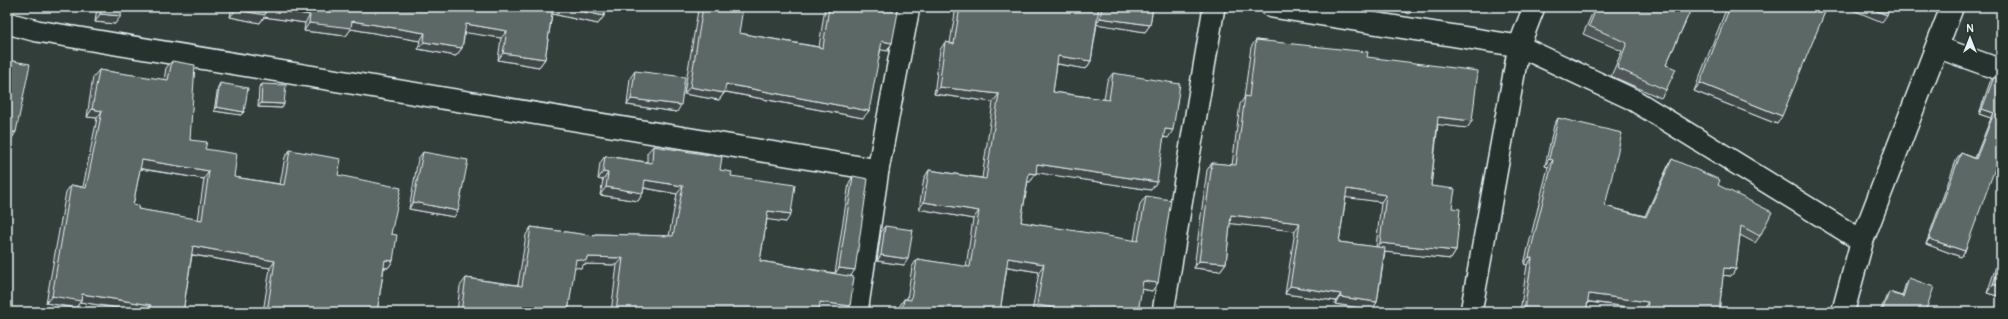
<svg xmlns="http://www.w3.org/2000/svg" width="2008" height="319" font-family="Pangolin,sans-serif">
	<rect width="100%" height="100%" fill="#323e39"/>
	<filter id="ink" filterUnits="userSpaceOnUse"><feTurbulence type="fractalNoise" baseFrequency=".025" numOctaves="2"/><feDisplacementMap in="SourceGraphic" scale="8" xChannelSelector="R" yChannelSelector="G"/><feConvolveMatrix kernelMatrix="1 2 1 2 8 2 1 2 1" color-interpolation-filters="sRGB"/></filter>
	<g filter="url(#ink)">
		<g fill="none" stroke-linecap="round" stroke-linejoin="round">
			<g stroke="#e8f1f8" stroke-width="24">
				<g id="minor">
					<polyline points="1272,7 1519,46 1632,99 1862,241"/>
					<polyline points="7,23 37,31 878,170"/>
					<polyline points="1937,47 2001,70"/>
					<polyline points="857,312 878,170 909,7"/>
					<polyline points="1163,312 1214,7"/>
					<polyline points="1471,312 1519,46 1534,7"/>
				</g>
			</g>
			<g stroke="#e8f1f8" stroke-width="25">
				<polyline id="secondary" points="1843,312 1862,241 1952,7"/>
			</g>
			<use href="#minor" stroke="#26332d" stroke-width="21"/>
			<use href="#secondary" stroke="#26332d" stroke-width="22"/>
		</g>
		<g fill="#4f5957" stroke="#e8f1f8" fill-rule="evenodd">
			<polygon points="97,7 122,7 115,24 95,22"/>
			<polygon points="232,7 606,7 604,16 598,24 552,14 545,59 539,67 498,60 501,38 465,32 462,48 456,56 418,49 420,41 351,29 346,36 304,31 305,23 264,17 260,23 230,17"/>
			<polygon points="700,7 735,7 739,33 819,47 825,7 894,7 893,11 892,43 887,51 881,49 863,118 725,92 719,100 684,94 698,10"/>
			<polygon points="956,7 1153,7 1150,25 1145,32 1097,24 1091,61 1086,69 1057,64 1053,92 1104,99 1107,81 1113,73 1168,138 1164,137 1151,190 1036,172 1036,174 1030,182 1028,181 1021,222 1134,241 1140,204 1146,196 1158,283 1152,291 1141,289 1138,312 1032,312 1039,272 1007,267 1000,312 898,312 899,307 904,299 907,299 912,267 917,259 966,267 973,219 919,209 924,178 929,170 982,178 993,102 934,94 940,50 945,42 950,43"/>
			<polygon points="1396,7 1414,7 1409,14"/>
			<polygon points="1595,7 1692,7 1666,65 1666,90 1661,98 1611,76 1622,51 1583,34"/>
			<polygon points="1727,7 1827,7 1777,124 1694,91"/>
			<path d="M1256,40L1367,57L1472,121L1467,128L1438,124L1431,186L1452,208L1456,251L1451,259L1385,252L1377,302L1372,310L1335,304L1336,301L1285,294L1295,231L1230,223L1226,263L1220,271L1194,268L1207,170L1212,163L1232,165L1240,104L1244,98L1251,47ZM1346,197L1381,202L1376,247L1339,242Z"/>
			<path d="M172,61L190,140L205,149L234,177L280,184L285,157L290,150L338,175L391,234L393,261L388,268H384L377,312H263L270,268L192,255L183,312H143L80,302L76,308L46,303L66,192L71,185L83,187L97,118L87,117L93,77L99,70L164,80L166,68ZM140,169L204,179L198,220L138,209L133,205Z"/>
			<polygon points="635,71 677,112 627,105 630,78"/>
			<polygon points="1994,77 2001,80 1965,251 1961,257 1926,244 1957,158 1961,153 1975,158 1991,118 1979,114 1990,82"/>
			<polygon points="220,83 241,115 214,111 218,87"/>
			<polygon points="262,84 284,104 282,108 258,107 259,87"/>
			<polygon points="1558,118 1605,206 1645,216 1668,166 1672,159 1718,185 1760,236 1755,243 1740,235 1736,269 1731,276 1723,275 1719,312 1643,312 1643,309 1588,302 1586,312 1520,312 1527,265 1524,264 1548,167 1545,166 1554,125"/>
			<polygon points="653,146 720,170 731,176 786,222 767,219 760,261 835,273 849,183 853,176 850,306 846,312 833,312 819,310 819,312 611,312 617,265 584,264 581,268 574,267 568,312 457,312 460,286 466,278 518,285 526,235 531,227 593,236 595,234 669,236 677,194 644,188 643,193 638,201 600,195 603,180 598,179 600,163 605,156 647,162 647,153"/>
			<polygon points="423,152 454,217 409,209 418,159"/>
			<polygon points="885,226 904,265 877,261 881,232"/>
			<polygon points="2001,252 2001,297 1987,293"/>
			<polygon points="1909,278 1925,312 1880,312 1886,297 1889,292 1902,296 1906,283"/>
		</g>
		<g fill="#404947" stroke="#e8f1f8">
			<polygon points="552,7 561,7 604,16 598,24 548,13"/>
			<polygon points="1855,7 1866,7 1887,15 1882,22 1853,10"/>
			<polygon points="267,8 310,15 305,23 264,17 260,23 230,17 236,10"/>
			<polygon points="100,14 121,16 115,24 95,22"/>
			<polygon points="1100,18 1150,25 1145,32 1096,24"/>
			<polygon points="352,21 425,33 420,41 351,29 346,36 304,31 309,23"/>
			<polygon points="466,24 507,31 501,38 461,32"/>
			<polygon points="882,41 892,43 887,51 877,49"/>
			<polygon points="424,42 462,48 456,56 418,49"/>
			<polygon points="503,53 545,59 539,67 498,60"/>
			<polygon points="1058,56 1091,61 1086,69 1053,63"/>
			<polygon points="1700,83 1782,116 1777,124 1694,91"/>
			<polygon points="726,84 869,111 863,118 721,91"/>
			<polygon points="690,87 724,93 719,100 684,94"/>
			<polygon points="939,87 999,94 993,102 934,94"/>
			<polygon points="631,99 681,105 677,112 627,105"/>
			<polygon points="261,103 284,104 282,108 258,107"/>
			<polygon points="216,107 244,112 241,115 214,111"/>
			<polygon points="92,109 102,111 97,118 87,117"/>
			<polygon points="1982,109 1994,113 1991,118 1979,114"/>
			<polygon points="1438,117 1472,121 1467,128 1433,124"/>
			<polygon points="1165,129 1173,130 1168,138 1160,136"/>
			<polygon points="13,132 16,132 11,140"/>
			<polygon points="1549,159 1553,160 1548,167 1545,166"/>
			<polygon points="142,160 209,171 204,179 137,168"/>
			<polygon points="1037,164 1157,182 1151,190 1032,172"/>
			<polygon points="603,172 608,173 603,180 598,179"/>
			<polygon points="1029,173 1036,174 1030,182 1023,181"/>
			<polygon points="645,180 683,186 677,194 640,187"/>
			<polygon points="606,187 643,193 638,201 600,195"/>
			<polygon points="1347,189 1386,195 1381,202 1342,197"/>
			<polygon points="413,202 458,211 454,217 409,209"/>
			<polygon points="924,202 979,211 973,219 919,209"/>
			<polygon points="768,211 791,214 786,222 763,219"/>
			<polygon points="1231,215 1300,223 1295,231 1225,223"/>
			<polygon points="1929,239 1965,251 1961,257 1926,244"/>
			<polygon points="1380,243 1456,251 1451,259 1375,251"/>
			<polygon points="193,246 275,261 270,268 188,254"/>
			<polygon points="881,255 908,259 904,265 877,261"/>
			<polygon points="587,257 623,258 617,265 584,264 581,268 570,267 576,259"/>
			<polygon points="1529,257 1532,258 1527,265 1524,264"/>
			<polygon points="1008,258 1044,264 1039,272 1003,266"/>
			<polygon points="385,260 393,261 388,268 380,267"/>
			<polygon points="1199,261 1226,263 1220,271 1194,268"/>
			<polygon points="839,268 855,270 850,277 834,275"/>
			<polygon points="1724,268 1736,269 1731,276 1719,275"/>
			<polygon points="1143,281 1158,283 1152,291 1137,288"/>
			<polygon points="1993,284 2001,287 2001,297 1987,293"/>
			<polygon points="1290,286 1341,294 1336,301 1285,294"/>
			<polygon points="82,294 151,305 146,312 143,312 80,302 76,308 46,303 52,296"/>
			<polygon points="1589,294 1648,302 1643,309 1584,301"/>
			<polygon points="1340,297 1377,302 1372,310 1335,304"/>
			<polygon points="820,302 850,306 846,312 833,312 815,309"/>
			<polygon points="1037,305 1073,311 1072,312 1033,312"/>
			<polygon points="151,309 172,312 148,312"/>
		</g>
		<g fill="#5c6865" stroke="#e8f1f8" fill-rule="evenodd">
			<polygon points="101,7 122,7 121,16 100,14"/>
			<polygon points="236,7 553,7 545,59 503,53 507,31 466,24 462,48 424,42 425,33 352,21 351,28 309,23 310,15 267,8 265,15 236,10"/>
			<polygon points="561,7 606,7 604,16"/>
			<polygon points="703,7 735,7 743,8 739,33 823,48 829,7 894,7 893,11 898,12 892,43 882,41 869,111 726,84 724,93 690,87"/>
			<polygon points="960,7 1099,7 1091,61 1058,56 1053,92 1109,100 1113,73 1180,84 1173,130 1165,129 1157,182 1037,164 1036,174 1029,173 1021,222 1138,241 1146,196 1171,200 1158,283 1143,281 1138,312 1073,312 1073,311 1037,305 1044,264 1008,258 1000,312 902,312 904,299 911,300 917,259 970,267 979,211 924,202 929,170 986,179 999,94 939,87 945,42 954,44"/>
			<polygon points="1102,7 1153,7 1150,25 1100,18"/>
			<polygon points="1597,7 1692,7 1666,65 1676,69 1666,90 1617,68 1627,43 1589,26"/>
			<polygon points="1730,7 1827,7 1782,116 1700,83"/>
			<polygon points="1866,7 1890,7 1887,15"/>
			<polygon points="1256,40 1368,52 1367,57 1478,71 1472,121 1438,117 1431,186 1455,189 1452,208 1460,209 1456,251 1380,243 1386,195 1347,189 1339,242 1385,248 1377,302 1340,297 1341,294 1290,286 1300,223 1231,215 1226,263 1199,261 1212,163 1236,165 1245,96 1249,97"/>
			<polygon points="7,60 30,64 16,132 13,132 7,154"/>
			<path d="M172,61L195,65L190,140L207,142L205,149L237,154L234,177L284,185L290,150L341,159L338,175L401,188L391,234L397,235L393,261L385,260L377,312H267L275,261L193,246L183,312H172L151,309V305L82,294L81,301L52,296L71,185L86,188L102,111L92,109L99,70L168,80ZM142,160L209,171L202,220L138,209L139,206L133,205Z"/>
			<polygon points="635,71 685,77 681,105 631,99"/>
			<polygon points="1994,77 2001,80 2001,152 1965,251 1929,239 1961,153 1976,159 1994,113 1982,109"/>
			<polygon points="220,83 248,88 244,112 216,107"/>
			<polygon points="262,84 286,85 284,104 261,103"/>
			<polygon points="1558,118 1622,133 1605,206 1646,217 1672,159 1720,180 1718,185 1772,212 1760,236 1741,226 1736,269 1724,268 1719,312 1646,312 1648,302 1589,294 1586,312 1524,312 1532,258 1529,257 1553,160 1549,159"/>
			<polygon points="653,146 722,157 720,170 732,172 731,176 795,185 791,214 768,211 760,261 854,277 850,306 820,302 819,312 616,312 623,258 587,257 586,261 576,259 568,312 461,312 466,278 522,286 531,227 595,236 595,234 673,236 683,186 645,180 643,193 606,187 608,173 603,172 605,156 652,163"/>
			<polygon points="423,152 468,160 458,211 413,202"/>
			<polygon points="853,176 868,179 855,270 839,268"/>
			<polygon points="885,226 913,230 908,259 881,255"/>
			<polygon points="2001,261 2001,287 1993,284"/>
			<polygon points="1909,278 1934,287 1925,312 1882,312 1889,292 1903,297"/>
		</g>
	</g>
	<rect width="2008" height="319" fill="none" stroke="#26332d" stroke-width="24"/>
	<rect x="12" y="12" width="1984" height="295" fill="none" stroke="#e8f1f8" stroke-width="1.5" filter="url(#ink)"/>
	<g transform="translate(1970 38)" stroke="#26332d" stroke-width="3" paint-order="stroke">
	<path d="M0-3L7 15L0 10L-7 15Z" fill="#e8f1f8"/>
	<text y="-6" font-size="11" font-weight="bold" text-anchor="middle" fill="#e8f1f8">N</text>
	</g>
</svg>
